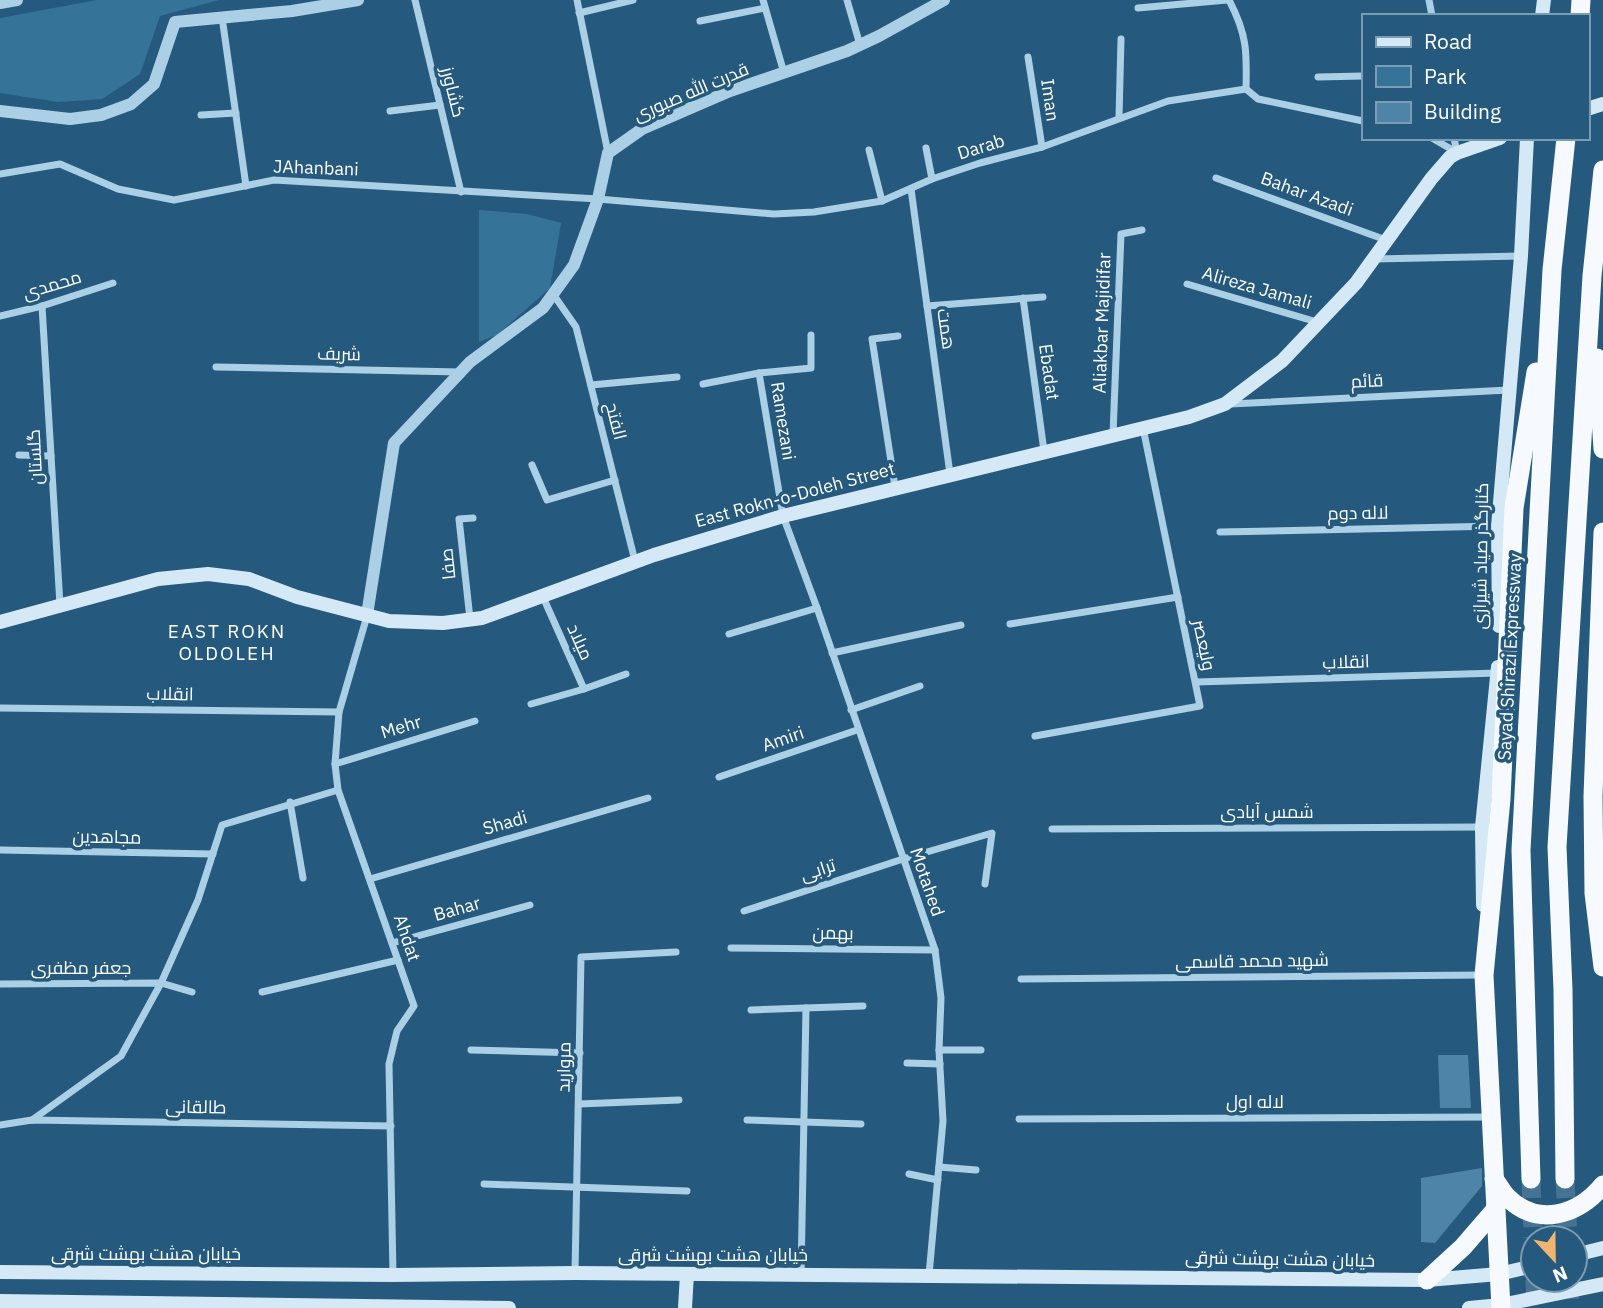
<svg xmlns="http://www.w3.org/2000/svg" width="1603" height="1308" font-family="'IBM Plex Sans',Cairo,sans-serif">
	<rect width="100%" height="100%" fill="#255a7e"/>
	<g fill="#367399">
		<polygon points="97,0 219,0 160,16 140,74 102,99 58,102 0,93 0,18"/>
		<polygon points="479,210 527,214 561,223 550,288 497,335 479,342"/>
	</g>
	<g fill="#4e84a7">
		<polygon points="1438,1055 1468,1055 1471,1108 1440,1108"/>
		<polygon points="1482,1168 1482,1186 1435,1243 1421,1242 1421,1178"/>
	</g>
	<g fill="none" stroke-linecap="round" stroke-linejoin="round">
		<g stroke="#467391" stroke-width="19" stroke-dasharray="19 10" stroke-linecap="butt">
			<polyline points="1531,1179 1533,1238"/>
			<polyline points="1565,1179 1568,1238"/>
			<polyline points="1535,1280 1536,1308"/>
			<polyline points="1569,1280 1570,1308"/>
		</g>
		<g stroke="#abcfe5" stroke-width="7">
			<polyline points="415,0 461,192"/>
			<polyline points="577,0 608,153"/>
			<polyline points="763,0 784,73"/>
			<polyline points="847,0 860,45"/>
			<path d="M1229,0C1247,34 1247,52 1246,89"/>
			<polyline points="1429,0 1432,16"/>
			<polyline points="1138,8 1227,0"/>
			<polyline points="579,13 633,0"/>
			<polyline points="222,17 246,186"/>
			<polyline points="700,21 765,8"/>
			<polyline points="1028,57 1042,147"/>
			<polyline points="1318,77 1363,76"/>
			<polyline points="390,111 440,105"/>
			<polyline points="201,115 236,113"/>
			<polyline points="1119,117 1121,39"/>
			<polyline points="1432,138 1456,152"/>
			<polyline points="1454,138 1457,153"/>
			<polyline points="926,148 932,179"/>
			<polyline points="869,150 882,201"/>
			<polyline points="0,174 60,164 118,189 174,200 274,180 598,199 774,214 814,212 882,201 932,179 980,163 1042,147 1168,101 1246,89 1258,99 1363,121"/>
			<polyline points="1216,178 1386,240"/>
			<polyline points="911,189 950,474"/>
			<polyline points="1374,259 1521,256"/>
			<polyline points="1187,284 1317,322"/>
			<polyline points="553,294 576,327 635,561"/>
			<polyline points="1023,298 1044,451"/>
			<polyline points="42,306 60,605"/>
			<polyline points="927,306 1043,297"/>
			<polyline points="0,316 42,306 113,283"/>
			<polyline points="216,367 460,372"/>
			<polyline points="759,373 783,516 817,608 935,950 941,998 939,1050 943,1121 929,1275"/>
			<polyline points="703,384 759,373 811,368 811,335"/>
			<polyline points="591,385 677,377"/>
			<polyline points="1230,404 1509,390"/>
			<polyline points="1113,434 1121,234 1142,230"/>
			<polyline points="19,455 51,456"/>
			<polyline points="532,465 547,500 615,480"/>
			<polyline points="895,487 872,339 898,336"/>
			<polyline points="1220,532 1498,526"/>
			<polyline points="367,616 339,712 335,764 338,790 414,1006 397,1031 389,1064 393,1275"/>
			<polyline points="470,619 459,519 473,518"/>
			<polyline points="1010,624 1178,597"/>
			<polyline points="729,634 817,608"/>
			<polyline points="832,653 961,625"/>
			<polyline points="1196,682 1498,673"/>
			<polyline points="584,689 626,674"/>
			<polyline points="531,704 584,689 543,597"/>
			<polyline points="0,708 339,712"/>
			<polyline points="851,710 920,686"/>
			<polyline points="1035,736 1200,706 1143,428"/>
			<polyline points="335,764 475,721"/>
			<polyline points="719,777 857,730"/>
			<polyline points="290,802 303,878"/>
			<polyline points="1052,829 1482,827"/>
			<polyline points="0,850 213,854"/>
			<polyline points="370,879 648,798"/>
			<polyline points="744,911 903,859 992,833 985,884"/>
			<polyline points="392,943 530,905"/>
			<polyline points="731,948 935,950"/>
			<polyline points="1021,979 1483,975"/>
			<polyline points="0,984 161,983 192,992"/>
			<polyline points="262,992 398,960"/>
			<polyline points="751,1010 863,1006"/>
			<polyline points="471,1050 580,1053"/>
			<polyline points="939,1050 981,1050"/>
			<polyline points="907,1063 940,1064"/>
			<polyline points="579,1104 679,1100"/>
			<polyline points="1019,1119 1490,1117"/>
			<polyline points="32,1120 121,1056 161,983 198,900 222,825 338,790"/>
			<polyline points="747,1120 861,1124"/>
			<polyline points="0,1125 32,1120 391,1126"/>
			<polyline points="939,1167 976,1170"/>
			<polyline points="909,1174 938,1180"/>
			<polyline points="484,1184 687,1191"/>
			<polyline points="575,1273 581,957 676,952"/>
			<polyline points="801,1275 806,1008"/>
		</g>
		<g stroke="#abcfe5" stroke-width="12">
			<polyline points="0,3 17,0"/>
			<polyline points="0,111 70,119 101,115 131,104 154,84 175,22 292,11 358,0"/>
			<polyline points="367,615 394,443 470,362 543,308 574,265 598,199 608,153 642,129 730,91 847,51 879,36 944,0"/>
		</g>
		<g stroke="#d4e8f5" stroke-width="14">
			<polyline points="1542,16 1544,0"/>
			<polyline points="1587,109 1603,104"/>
			<polyline points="0,622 158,579 208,574 249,579 297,597 389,621 443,623 482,618 654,555 783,516 1189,417 1225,404 1282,361 1356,283 1431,179 1450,157 1457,153 1500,138"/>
			<polyline points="1499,626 1498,526 1521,256 1527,138"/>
			<polyline points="1483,905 1482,827 1498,667"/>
			<polyline points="1575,1255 1603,1248"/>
			<polyline points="0,1272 393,1275 575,1273 1427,1280 1499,1274 1533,1266"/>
			<polyline points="0,1301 509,1308"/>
			<polyline points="685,1308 687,1274"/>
			<polyline points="1469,1308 1501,1305 1603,1284"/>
		</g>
		<g stroke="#f6fafe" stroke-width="19">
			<polyline points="1580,16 1581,0"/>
			<polyline points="1597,358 1603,449"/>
			<polyline points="1603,532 1593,796 1594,893 1603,967"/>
			<path d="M1494,1179C1498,1184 1502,1192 1507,1197C1538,1228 1578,1215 1603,1185"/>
			<polyline points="1531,1179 1521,850 1552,270 1566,138"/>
			<polyline points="1565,1179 1563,990 1557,847 1592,276 1603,170"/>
			<polyline points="1427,1280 1463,1247 1495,1210"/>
			<polyline points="1501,1308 1484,975 1501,799 1514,508 1536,372"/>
		</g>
	</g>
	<g text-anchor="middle" stroke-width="7" stroke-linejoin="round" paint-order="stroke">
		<g font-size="18" fill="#fff" stroke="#255a7e">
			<text transform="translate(453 92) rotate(76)" y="6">کشاورز</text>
			<text transform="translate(691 92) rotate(-23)" y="6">قدرت الله صبوری</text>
			<text transform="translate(1050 100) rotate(82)" y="6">Iman</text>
			<text transform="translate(981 147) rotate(-17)" y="6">Darab</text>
			<text transform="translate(316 168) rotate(2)" y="6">JAhanbani</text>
			<text transform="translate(1307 194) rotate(20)" y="6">Bahar Azadi</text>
			<text transform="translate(52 285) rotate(-17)" y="6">محمدی</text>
			<text transform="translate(1257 288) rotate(16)" y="6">Alireza Jamali</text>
			<text transform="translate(1102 323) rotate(-88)" y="6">Aliakbar Majidifar</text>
			<text transform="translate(946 329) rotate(82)" y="6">همت</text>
			<text transform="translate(339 354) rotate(1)" y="6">شریف</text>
			<text transform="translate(1049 372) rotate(82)" y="6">Ebadat</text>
			<text transform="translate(1367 381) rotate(-3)" y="6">قائم</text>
			<text transform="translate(616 421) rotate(76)" y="6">الفتح</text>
			<text transform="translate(783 421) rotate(81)" y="6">Ramezani</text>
			<text transform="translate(35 457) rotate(-93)" y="6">گلستان</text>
			<text transform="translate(795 495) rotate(-15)" y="6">East Rokn-o-Doleh Street</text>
			<text transform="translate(1358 513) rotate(-1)" y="6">لاله دوم</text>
			<text transform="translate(1481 556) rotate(-89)" y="6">کنارگذر صیاد شیرازی</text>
			<text transform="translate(448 564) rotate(-96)" y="6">صفا</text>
			<text transform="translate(580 642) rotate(66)" y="6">میلاد</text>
			<text transform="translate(1204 645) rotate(78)" y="6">ولیعصر</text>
			<text transform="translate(1510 657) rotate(-87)" y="6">Sayad Shirazi Expressway</text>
			<text transform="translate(1346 662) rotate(-2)" y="6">انقلاب</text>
			<text transform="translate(170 694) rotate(1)" y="6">انقلاب</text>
			<text transform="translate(401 727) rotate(-17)" y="6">Mehr</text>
			<text transform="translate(783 739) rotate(-19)" y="6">Amiri</text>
			<text x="1267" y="818">شمس آبادی</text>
			<text transform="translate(505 823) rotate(-16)" y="6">Shadi</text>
			<text transform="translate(107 837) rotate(1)" y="6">مجاهدین</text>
			<text transform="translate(818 870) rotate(-18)" y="6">ترابی</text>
			<text transform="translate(927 882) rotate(71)" y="6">Motahed</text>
			<text transform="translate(457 909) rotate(-16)" y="6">Bahar</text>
			<text transform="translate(833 933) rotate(1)" y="6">بهمن</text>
			<text transform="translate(407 938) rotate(71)" y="6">Ahdat</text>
			<text transform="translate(1252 961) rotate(-1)" y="6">شهید محمد قاسمی</text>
			<text x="81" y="974">جعفر مظفری</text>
			<text transform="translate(564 1067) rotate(-89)" y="6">مروارید</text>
			<text x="1255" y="1108">لاله اول</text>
			<text transform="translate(196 1107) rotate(1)" y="6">طالقانی</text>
			<text x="146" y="1260">خیابان هشت بهشت شرقی</text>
			<text x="713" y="1261">خیابان هشت بهشت شرقی</text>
			<text transform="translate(1280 1259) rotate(1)" y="6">خیابان هشت بهشت شرقی</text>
		</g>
		<g font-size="19" letter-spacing="2" fill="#fff" stroke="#255a7e">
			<text x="227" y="638">EAST ROKN<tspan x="227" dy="22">OLDOLEH</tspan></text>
		</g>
	</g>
	<rect x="1362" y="14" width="228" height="126" fill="#255a7e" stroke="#7c9cb2" stroke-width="2"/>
	<rect x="1376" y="37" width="35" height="10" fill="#d4e8f5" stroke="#7c9cb2" stroke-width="2"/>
	<text x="1424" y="49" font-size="21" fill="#ffffff">Road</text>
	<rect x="1376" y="66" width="35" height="21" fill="#367399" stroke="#7c9cb2" stroke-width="2"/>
	<text x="1424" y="84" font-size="21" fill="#ffffff">Park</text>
	<rect x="1376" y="102" width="35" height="21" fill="#4e84a7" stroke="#7c9cb2" stroke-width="2"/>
	<text x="1424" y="119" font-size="21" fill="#ffffff">Building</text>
	<g transform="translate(1554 1259) rotate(158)"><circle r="33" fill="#255a7e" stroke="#7c9cb2" stroke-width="2"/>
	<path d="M0-5L12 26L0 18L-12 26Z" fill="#efb570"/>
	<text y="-10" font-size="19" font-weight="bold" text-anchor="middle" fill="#ffffff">N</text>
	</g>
</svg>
